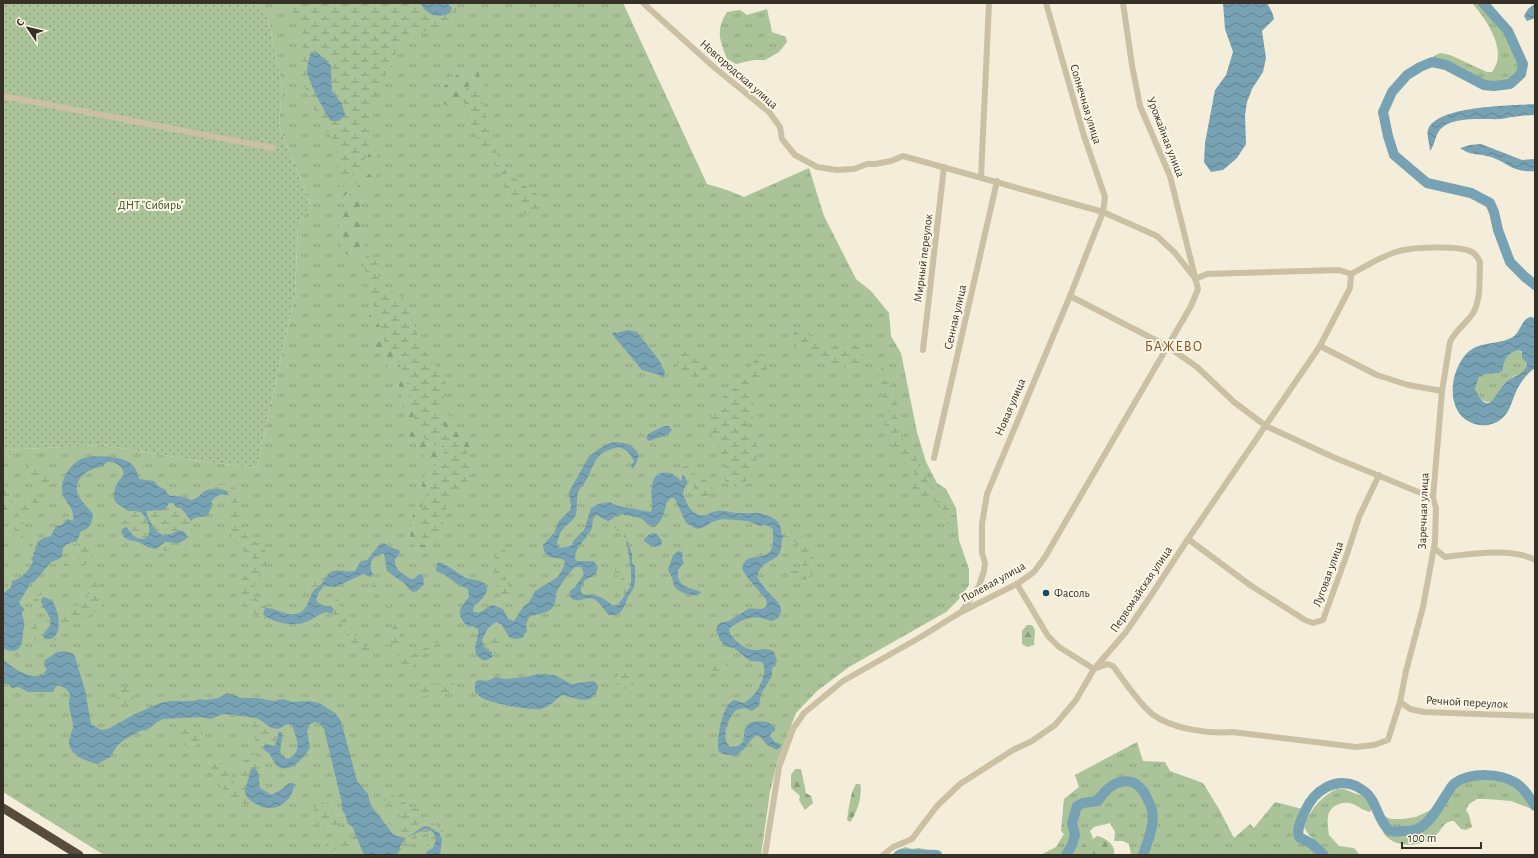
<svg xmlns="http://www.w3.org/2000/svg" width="1538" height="858" font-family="'Alegreya Sans',sans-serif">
	<defs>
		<pattern id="grass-tufts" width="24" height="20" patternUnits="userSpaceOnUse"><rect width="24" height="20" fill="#abc398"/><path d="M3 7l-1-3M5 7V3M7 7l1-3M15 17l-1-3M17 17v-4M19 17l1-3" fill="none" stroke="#8c9f7c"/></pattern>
		<pattern id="forest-firs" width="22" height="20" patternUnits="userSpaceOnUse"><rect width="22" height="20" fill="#abc398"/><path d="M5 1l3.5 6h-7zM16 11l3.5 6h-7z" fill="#8c9f7c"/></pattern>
		<pattern id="wetland-marsh" width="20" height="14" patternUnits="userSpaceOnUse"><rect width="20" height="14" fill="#abc398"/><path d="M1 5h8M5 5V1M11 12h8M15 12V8" fill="none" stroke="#8c9f7c"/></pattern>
		<pattern id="garden-dots" width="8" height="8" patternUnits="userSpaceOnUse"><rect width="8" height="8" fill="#abc398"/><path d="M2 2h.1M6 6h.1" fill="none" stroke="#8c9f7c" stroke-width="1.8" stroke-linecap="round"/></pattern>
		<pattern id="water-waves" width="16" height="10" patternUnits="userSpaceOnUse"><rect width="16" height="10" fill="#76a2b3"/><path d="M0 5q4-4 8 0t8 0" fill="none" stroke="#628491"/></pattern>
	</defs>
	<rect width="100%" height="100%" fill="#f3edd9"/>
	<g fill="url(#grass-tufts)">
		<polygon points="253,3 623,3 707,184 727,190 744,197 809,168 824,216 856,279 871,291 889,313 891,336 901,353 917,432 926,462 937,483 946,489 956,508 959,540 969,569 969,585 959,599 946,612 849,667 817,691 796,713 777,763 770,792 761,855 104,855 3,792 3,450 103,445 193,460 257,468 295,295 298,225 311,205 279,126 282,85 268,18"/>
		<path d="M1472,3H1483L1508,31L1523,64L1521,74L1510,84L1494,86L1484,85L1446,65L1432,62L1431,58L1440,53L1450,55L1487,72H1492C1509,51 1486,19 1472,3Z"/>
		<path d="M767,9L772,32L786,37L787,42L779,52L765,60H753L736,64L727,59C720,40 715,31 727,12L740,10L747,15Z"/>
		<path d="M1519,350C1524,354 1523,359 1527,363C1525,377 1518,372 1510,379C1507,380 1505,383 1503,385C1499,390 1497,401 1490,402C1483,404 1477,394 1475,389L1479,377L1486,374L1500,373L1503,370C1503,360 1509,352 1519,350Z"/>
		<path d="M1137,742L1143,761L1165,762L1170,771L1203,783L1219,809L1234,838L1250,824L1254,828L1275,802L1306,810C1302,818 1296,827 1299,837L1312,844L1324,855H1131L1129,844L1123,841H1114L1115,832L1110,823L1094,827L1090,831L1093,838L1090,842L1073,855H1040L1056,847L1064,834L1061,831L1064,799L1079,787L1075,775Z"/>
		<path d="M1483,775C1503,778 1511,778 1526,794C1531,799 1535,803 1535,810L1511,801L1487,799H1477L1469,804L1466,810L1469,815L1472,827L1466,830L1461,829L1454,821C1443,821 1443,829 1436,835C1422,847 1394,850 1383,832C1381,828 1380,819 1379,814L1391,819H1403L1416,817L1439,806L1454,784L1466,777Z"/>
		<path d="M1337,789H1344L1364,797L1372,807L1370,812C1363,810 1359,807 1353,804C1343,800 1330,805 1328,816C1327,822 1328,829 1329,835L1339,846L1354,848L1360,855H1330L1308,834L1304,827C1309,811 1321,796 1337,789Z"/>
		<polygon points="919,848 946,855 920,855 912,849"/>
	</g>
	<g fill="url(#forest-firs)">
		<path d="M471,66L478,69L480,79L488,92L484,104L481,94H462L465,107L451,108L444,104C443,100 441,96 442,92C443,82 463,71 471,66Z"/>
		<polygon points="376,148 380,149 374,163 349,192 340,199 335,198 335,193 346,184 368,155"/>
		<path d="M376,167L380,169L369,188L361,199L360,206L363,214L360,224C363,229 362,231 362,236C362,243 367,248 366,255C344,267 336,240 339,222C340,217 343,210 345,205C352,191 365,177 376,167Z"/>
		<path d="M374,307L384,342L394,355L401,367L408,386L415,424L428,444L444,446L445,452L436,461L432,470L428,490L422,504L428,544L434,542L429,550C386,553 431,479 426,462C423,450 412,442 407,431C405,426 405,419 404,413C402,401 401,388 396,377C394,373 390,369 387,365C380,357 367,332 368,321C368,317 372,311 374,307Z"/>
		<path d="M442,406L448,413L452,423L459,433L466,439L470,448L468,455C463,444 457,442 448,436L441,419Z"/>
		<polygon points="1027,625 1032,625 1035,630 1034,645 1027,647 1022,644 1022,631"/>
		<polygon points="795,769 801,769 806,793 811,796 813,803 805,810 799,800 800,796 791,788 791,775"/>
		<path d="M856,784H860C863,794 857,814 850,822L847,820C849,808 850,794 856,784Z"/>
		<path d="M1098,836C1107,839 1116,845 1114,855H1073C1077,851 1094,837 1098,836Z"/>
		<polygon points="905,847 912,849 920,855 891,855 898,850"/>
	</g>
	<g fill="url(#wetland-marsh)" fill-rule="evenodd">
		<path d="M288,3H420L423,8L448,4L444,3H453L456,8V17L442,27L413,35L396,49L395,59L381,83L373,102L370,113L371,140L368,155L341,188L338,185L337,147L313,108L302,80V29ZM311,53L331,83L332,91L336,97L331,121C325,113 308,81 307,72C307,65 309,59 311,53Z"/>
		<path d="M468,86L475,88L481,94L491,137L496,152L507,173L537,194L541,204V210L535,216C524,216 517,210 516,199L507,194L499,170L479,143L469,122L462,94Z"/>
		<path d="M371,254C381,263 378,267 379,279C379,283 383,287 385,291L394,292L402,297L409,312L423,349L444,378L446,387L441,419L448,436C453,439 460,441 463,446C474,457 472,477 463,489C458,495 451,499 448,505C440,520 448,543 422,545C414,524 421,511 428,491C434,472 429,469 445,452L444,446L428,444L415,424L408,386L401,367L394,355L384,342L376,313L368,289L364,266L366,255Z"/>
		<path d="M795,331C799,332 803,333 807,334C814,337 820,343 827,344C842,348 854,337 864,353C862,356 861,360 860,362C855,368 836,369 830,366C823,362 820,354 814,351C807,347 800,348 793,345L792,337Z"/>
		<path d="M680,352H693L708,360L710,366L701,377L700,383L694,384C682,377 679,372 676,358Z"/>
		<path d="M763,354L770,358C769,365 767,372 762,378C751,391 744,392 757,408L753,418L747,423L744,434L757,442C759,461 755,477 738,487C725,485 723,482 726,469L719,459L720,450L711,436L710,425L712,413L720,407L722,398L730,390L736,387L745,379L754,360Z"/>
		<path d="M881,365L885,371L883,379L891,385L887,390C888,398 895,398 897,404C901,413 894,423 899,432C906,449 916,443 918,465C922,469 926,473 927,478C928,481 927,482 929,484C932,489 937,490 941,494C948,500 961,519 950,526C943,521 945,510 939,504C936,499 929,501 925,499C919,497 911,490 911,483C911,479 914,476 915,472L903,463L892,444L883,432L885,422L888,414V408L876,374L878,369Z"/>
		<path d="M691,461L694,462L692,468L693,473L707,481L711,484L713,489C711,495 704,501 698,495C696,493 695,489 693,486C690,482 685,479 682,474V477L677,471C681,467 687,466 691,461Z"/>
		<path d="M36,464C43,469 52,471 52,482C41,492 40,486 34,476L25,478L23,473L28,465Z"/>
		<path d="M222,485L232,486L239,491C240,496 238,499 238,504C238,507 240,510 240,513C242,538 245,534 264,547L268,562L264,570L259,571L258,577L253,590L254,597L268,608H265L267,618L278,622C257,621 241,604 239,583L253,562L252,557L240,549L232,537L231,532L232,525L229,512L230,501L227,495L228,492L220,489H214L216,486Z"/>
		<polygon points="10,489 13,492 14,499 3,524 3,491"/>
		<path d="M33,495C40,496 44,500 43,507L39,510L32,508L26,512L23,518V535L24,540L32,549L33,553L27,548L17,543L14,538V531L18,516V506L24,497Z"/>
		<path d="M169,503H173L175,506L181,508L191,521C191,526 193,528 193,533C194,538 191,541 189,544C180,555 168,551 156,549L164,542L175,544L165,535L160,534L155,529L145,511H159L168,507Z"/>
		<path d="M128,511H134L141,512C148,521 154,530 145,539L136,538L123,528L121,532C117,523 121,517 128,511Z"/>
		<polygon points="611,520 614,522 616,527 623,530 627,539 627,541 626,539 626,543 623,535 606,521"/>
		<path d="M790,530C800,530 802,537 806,544C809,548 813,549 814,554C815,558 813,559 812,563C811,566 812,570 812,573L805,580L797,578L793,579L788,576V572L802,568L803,560L800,549C796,546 796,542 792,539C789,537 787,538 784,536Z"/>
		<path d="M68,544L71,547C81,545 88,543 92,554C89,567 77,569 66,568L63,564C67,560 73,562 78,558L76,555L69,551Z"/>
		<path d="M502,548L505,550L507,556C496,564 503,571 507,581C509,588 510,598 508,604H506C496,592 486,559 502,548Z"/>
		<polygon points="615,562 622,569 618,574 623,577 628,586 631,585 624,595 623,591 618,588 619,578 615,573"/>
		<path d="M373,574L376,588L389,602L392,620L399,629L401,649L404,655L410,656C420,650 431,646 440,639C435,647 426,650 419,658C415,662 412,670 406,671C401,672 398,669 395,666L394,662L399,655L397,646L395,643L379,647L372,652L360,653C345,643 346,620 329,613H332L333,610L330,606L338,598L339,607L343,617L351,625L358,642L365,646L379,645L387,640L390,637L392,626L387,605L381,597L369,588L370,579L369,576H371Z"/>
		<path d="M316,575H320L321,578H323L328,575L323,583L314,591L307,605C309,595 309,583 316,575Z"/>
		<path d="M95,580C102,586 98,589 99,596C99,599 102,602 102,606C100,608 76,625 73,625C69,626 65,623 60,624C60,627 61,630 60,633C57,643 44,646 36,641C31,637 27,628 24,622L30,624H35L39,632H42C46,627 49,617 44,612C41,609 37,610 33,609L34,599C51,586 52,601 61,610C66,611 68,609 73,607C76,605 79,606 82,604C92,598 86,589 92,581ZM44,597L50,599L59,616L43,636L50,624V616Z"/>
		<path d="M497,628L500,632C501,642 499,653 490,659L492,657L484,647C492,645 490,637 494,629Z"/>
		<path d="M711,661L727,665L729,670C722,675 715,674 709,667Z"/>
		<polygon points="624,672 628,674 634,684 630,689 623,689 617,685 616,679 619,673"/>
		<path d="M420,682C427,685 434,685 441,685C447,684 449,682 455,684L456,688C452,697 444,691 436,693C429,694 425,698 418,695L416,689L417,684Z"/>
		<polygon points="126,687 131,688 135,693 134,698 129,702 123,703 118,700 116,695 122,688"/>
		<path d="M256,718C268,723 271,734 285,725L288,728V731L283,730L279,732L275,746L267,744V753L270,755L273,761C271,760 269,759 267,758C261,753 249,728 251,722L253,721Z"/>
		<path d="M187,729L195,730L202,732L203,738C197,751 180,750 177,735L181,731Z"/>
		<path d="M251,752L254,753C259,759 261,764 258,772L256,768L247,783L246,796L259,807L234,801L229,797L210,771V763L215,760L221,764H225C234,770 229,781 238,787L241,786C242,774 231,767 247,759L248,755Z"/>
		<path d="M384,793C389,795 395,795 400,798C408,803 406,810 418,808L421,812V816L424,819L432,822L444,832L445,840L442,844C443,829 425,821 415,833C429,825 441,832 433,848L427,851L425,855H421C423,846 431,846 431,835L427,833L410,841L409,850L406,854H396L403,842L405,840L404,837L396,836L386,823L398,828L401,824C401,805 394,806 381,799L380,795Z"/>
		<path d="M316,801H319L325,804L330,801L333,802V805L330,814L337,818C343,815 342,818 347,819L348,824L343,822C331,832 318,831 312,815L315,809Z"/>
		<path d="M354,831L362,848L359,846L354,844L346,849C338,845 335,849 330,855H317C323,847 329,839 340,838C345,838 349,837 353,835Z"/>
	</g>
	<polygon fill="url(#garden-dots)" points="3,3 253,3 268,18 282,85 279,126 311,205 298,225 295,295 257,468 193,460 103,445 3,450"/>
	<g fill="url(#water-waves)" fill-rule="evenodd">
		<path d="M420,3H444L448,4L452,8L450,13C437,19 427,15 420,3Z"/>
		<polygon points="1223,3 1267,3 1272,12 1274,19 1262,31 1266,58 1263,72 1252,89 1247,102 1245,115 1246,144 1237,158 1223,170 1211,172 1204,162 1205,143 1215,90 1226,75 1233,52 1225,29"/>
		<polygon points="1535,4 1535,18 1527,21 1524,16 1528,9"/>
		<path d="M311,52L318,53L331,65L332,91L342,104L345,115L339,121H331C325,113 308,81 307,71C307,65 309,59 311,52Z"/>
		<path d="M1535,104V115C1523,115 1513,117 1501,119C1484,120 1451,115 1439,131C1435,137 1435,144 1430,151C1430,144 1426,135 1428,130C1436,105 1513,106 1535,104Z"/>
		<path d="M1481,144L1522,160L1535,159V171C1510,173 1508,161 1487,156C1474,153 1472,156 1460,148L1470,145Z"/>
		<path d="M1530,317L1535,318V368C1526,374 1519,384 1515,394C1511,404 1509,414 1500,420C1495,424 1486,426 1480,425C1445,420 1447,374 1467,353C1479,341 1499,345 1513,337C1521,331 1521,320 1530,317ZM1519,350L1522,352V358L1527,363C1525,377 1513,374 1505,383C1494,394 1490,419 1475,389L1479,377L1486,374L1500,373L1503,370C1503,360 1509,352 1519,350Z"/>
		<polygon points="628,330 637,332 659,360 665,372 663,378 659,375 642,370 612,334 614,332 617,333"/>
		<polygon points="664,426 669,426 672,430 669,434 649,441 646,438 648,434"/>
		<path d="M613,442C624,443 633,443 639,455L636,464L632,469L631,465L634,462C632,455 626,449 619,447C596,452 596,460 587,479C584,484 580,487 578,492C576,500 578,509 575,517C566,528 561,526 557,543L559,548L571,546L574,540L584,530L591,508L598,504L609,502L618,506L651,512L652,508C652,497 648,475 662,473C671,471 676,476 681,481L683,474L688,483C683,489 682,492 685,499C688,506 691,512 699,515C705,517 711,512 716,511C723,509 731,513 738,513C746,514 756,512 762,514C773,516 783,523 781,534L784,536C780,541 783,548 779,554C773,562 760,562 757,577C761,583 766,590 771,595C774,598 777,601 779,604C784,612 779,620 771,621C754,614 744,618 730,628L729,631C733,640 744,649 754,650C762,650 766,647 774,652L777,661L772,669V676L761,694L759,706L752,711L745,708L736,710C728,718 720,738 730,747L738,746L743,742L745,729L750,723C758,720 770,720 775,728V731L771,733L770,736L775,742L781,744V746L777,750L767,745L759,735C749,737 747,751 734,756L723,754L719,752C716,743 721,715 727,707C729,703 731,702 734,700L744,703C755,698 770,674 762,662L750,661L734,648L725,646L720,640L716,630L718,625L720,623L729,621L748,609C755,607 770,614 766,599L750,581L742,569C745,551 763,562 771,550C774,545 773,536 773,531L772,528L766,525L760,526L748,521L722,519L712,522L704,527L697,529L686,523L676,501L674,498H671C662,503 668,520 653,527C646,525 645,520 640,518C638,517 624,515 621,514C606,519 614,526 597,515H595C592,520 593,523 592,528C587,539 575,546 575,559L577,561H593L597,565C599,575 592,576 585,580L581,587V592L584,595C596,593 603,598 612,605H618L630,587L631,581V569L626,538L632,554V563L635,566C635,572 636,584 633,589C632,592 629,594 628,597C624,607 622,617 609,615C604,611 600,601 593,599C586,596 579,603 572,599L570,596V591L575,587L584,574L581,567H575C569,573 563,581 558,589C554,596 558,604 550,610C544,614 536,614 529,617L526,624L527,631L522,638L514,639L509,637L501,624L496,622L488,628L482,640L485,649L492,652V657C489,659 487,661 483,660C468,654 480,637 478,629L473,626L468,627C455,614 459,609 469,597L468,589L457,584L445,575L436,571L437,564L439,562L442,563C450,567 458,573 466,578C471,580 477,579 482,582C495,588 480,602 474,606L473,611C481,616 485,607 493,605L503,609L508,619L514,621L523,607L530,601L535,591L558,577L564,566L565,561L562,559L549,557L544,551L543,545L554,533L559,521L570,510L571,507L569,492L588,458L600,448Z"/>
		<path d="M96,456C108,457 130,456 136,470C138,473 138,476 139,479L154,481L158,486L166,490L167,494L170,496C176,495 186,497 191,500C198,499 200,494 205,491C212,488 222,488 228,492L227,495C220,493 215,496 211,502L213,505L207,516L194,518L191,521L181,508H177L173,503H169L165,510L146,511C148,518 155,534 164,535C172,536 181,525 187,535L186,539C176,546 176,542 165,542L156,549L148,547L138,542L129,540L124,537L121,532L123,528L127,527C131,534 136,540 145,539C154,530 148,521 141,512L134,511H128L118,504L114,500C114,493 114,488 118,482C120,479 125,476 123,471C122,466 114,461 108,462C105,463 103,466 100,467C89,469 75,477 77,491C79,500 87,506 93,514C92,522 90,530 81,531L77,541L67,544L63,548L62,556L59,559L51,562L35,581L30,584L19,603L25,610L22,612C22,616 23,618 24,621C25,625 24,628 23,631C23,644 20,657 3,648V594L11,587L12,581C19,580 31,570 33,561L31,559L34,555L33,553L35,551C36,541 41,538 51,536L56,526L62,525L67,519L73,521C75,509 67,505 63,495C58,481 71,463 83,458C87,457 92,457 96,456Z"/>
		<path d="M654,533L658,535L662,541L661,545C653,549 650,545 644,541V539L650,534Z"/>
		<path d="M384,543L392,548L399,550L400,553L395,559C394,570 403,574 411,579H414L419,574L423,575L424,584L417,591L413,592L409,589L404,583L387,571L384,554C373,554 367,564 373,574L371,577L363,574L336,587L324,586L319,592L316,599C319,605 323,606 330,606L334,609L332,613C329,613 326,612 323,613C317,615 312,620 306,622C294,627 272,623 263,614L265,608H268C277,609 287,616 296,614C308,612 308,598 314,590C317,587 321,586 323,582C326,578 328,573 333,571C338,569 346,573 355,571L361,561L367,560L380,544Z"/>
		<path d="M679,551L683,553L682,558L684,563L678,570C676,588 690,587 701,592L698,595C692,596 677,593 674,585C673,580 671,575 668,570L673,555Z"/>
		<path d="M44,597C47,598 50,599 52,601C60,610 64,643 45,639L43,636C45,631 48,629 50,625C53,613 40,609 41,599Z"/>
		<path d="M64,651L74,654L85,690L91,724L101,730L108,729L133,715L160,703L171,701H193L201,699L204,700L212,699L219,698L227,693L242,698H258L274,701L283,699L292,702L310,701L319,703L335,713L341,721L357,781L368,794L370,803L373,808L393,834L396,836L406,838L424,826L429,827L439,833L442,839L440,855H425L427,851L433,848C438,839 436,830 425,829L406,838L400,846L401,849L396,855H364L352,826L348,824L345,814L342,810V803L324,729L319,723L315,722L310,724L307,731L310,748C304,757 290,775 277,766C274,763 273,759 270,755C269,753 266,751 263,749L264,746L267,744L275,746L279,732H282C283,740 279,747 281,755L288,759C304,751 296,738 292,725L288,724L278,729L271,728L262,721L256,718L224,714L210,719L201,717L163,719L157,722L147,730L140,731L124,740L117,746L110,757L97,764C87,761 70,756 69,743C69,737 72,733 73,727C73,719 69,711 69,703C69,700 70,697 70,694C67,689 62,685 56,686L53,692H28L19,687L12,688L8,684L3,683V659C12,668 38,686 47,669L44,665L45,660L57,652Z"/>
		<path d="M538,674L554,675L572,684L593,681L598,685V688C592,708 575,697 562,695C555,700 550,707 541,709C532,711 491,703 482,698C480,697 478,694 475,692V682L479,680L487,681L496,677L504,679L526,677Z"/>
		<path d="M254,767L258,772L260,788L272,795L282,789L289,783L295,784C289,811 264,816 246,796L245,790L251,769Z"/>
	</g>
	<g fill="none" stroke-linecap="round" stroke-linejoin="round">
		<g stroke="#76a2b3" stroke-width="10">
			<polyline points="1483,3 1508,31 1523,64 1521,74 1510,84 1494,86 1484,85 1446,65 1432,62 1420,67 1407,75 1392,92 1383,112 1388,136 1394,155 1427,183 1471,193 1490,203 1494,212 1498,230 1510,262 1525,277 1535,285"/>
			<polyline points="899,855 902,854 937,855"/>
			<path d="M1066,855L1072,845L1075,835L1072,823L1077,806L1083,803L1098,801C1111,780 1135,771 1147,798C1149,802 1151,806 1152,810C1155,825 1148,841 1143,855"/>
			<path d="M1324,855L1312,844L1299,837C1296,828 1302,819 1305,811C1314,791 1334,777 1356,786C1361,789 1367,792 1370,797C1377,806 1379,821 1388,829C1391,832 1397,832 1402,831C1407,831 1413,831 1417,829C1429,825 1440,805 1446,795C1449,791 1451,786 1455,783C1471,772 1500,773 1516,783C1524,788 1531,799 1535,806"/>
		</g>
		<g stroke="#ccc0a4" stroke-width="6">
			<polyline points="643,3 715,68 769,112 780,127 782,139 795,155 817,167 837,170 854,169 867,164 875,164 891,161 903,156 1103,212 1157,236 1175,253 1194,277"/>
			<polyline points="3,96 273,148"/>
			<polyline points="981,177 989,3"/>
			<polyline points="1070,296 1167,346 1197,367 1234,402 1266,426 1333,457 1433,498"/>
			<polyline points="1320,346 1377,375 1408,385 1442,391"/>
			<polyline points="923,350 944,167"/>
			<polyline points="934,458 997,181"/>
			<polyline points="1188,539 1250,585 1305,620 1313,623 1323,620 1347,554 1359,517 1379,475"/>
			<path d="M1434,548L1445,557C1470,554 1512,547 1535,560"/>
			<path d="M1017,584L1048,636L1059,647L1094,669L1107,664L1113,666C1125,682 1137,701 1152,714C1172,729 1208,734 1232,732L1356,747L1374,745L1388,740L1400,702L1406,671L1423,607L1435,542L1436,508L1433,498L1442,391L1450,342C1455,331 1464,325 1471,316C1482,302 1479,278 1480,262C1478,258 1476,254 1472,252C1459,245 1410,247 1396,252C1380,257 1366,266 1351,274L1339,270L1207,274L1195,279"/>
			<polyline points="962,611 979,586 984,571 985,563 982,553 982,524 987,494 1070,296 1103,212 1105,197 1084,136 1046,3"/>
			<polyline points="1400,702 1410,709 1424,712 1535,716"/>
			<polyline points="765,855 779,767 793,729 804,713 843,681 919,638 961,612 1017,584 1034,572 1045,557 1191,306 1198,289 1170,176 1140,106 1132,65 1123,3"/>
			<polyline points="883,855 893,847 912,839 937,806 960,784 1013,750 1032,741 1055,725 1076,700 1094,669 1126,632 1150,597 1188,539 1320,346 1350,288 1351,274"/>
		</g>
		<polyline stroke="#594c3d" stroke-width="9" points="3,808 79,855"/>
	</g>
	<circle fill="#19475c" stroke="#fbf6e6" stroke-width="1.5" cx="1046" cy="593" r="4"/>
	<g text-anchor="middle" stroke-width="4" stroke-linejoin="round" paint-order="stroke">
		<g font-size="12" fill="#373026" stroke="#fbf6e6">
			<text transform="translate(739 74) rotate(41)" y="4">Новгородская улица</text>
			<text transform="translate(1086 104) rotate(73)" y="4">Солнечная улица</text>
			<text transform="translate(1166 137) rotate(69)" y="4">Урожайная улица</text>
			<text transform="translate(923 258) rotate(-83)" y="4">Мирный переулок</text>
			<text transform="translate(955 317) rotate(-77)" y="4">Сенная улица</text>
			<text transform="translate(1010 407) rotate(-67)" y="4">Новая улица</text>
			<text transform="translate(1423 511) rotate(-88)" y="4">Заречная улица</text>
			<text transform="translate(1328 574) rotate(-70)" y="4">Луговая улица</text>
			<text transform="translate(993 582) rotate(-29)" y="4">Полевая улица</text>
			<text transform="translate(1141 589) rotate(-56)" y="4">Первомайская улица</text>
			<text transform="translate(1467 702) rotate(3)" y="4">Речной переулок</text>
		</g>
		<g font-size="12" fill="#3b5728" stroke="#fbf6e6">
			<text x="151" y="209">ДНТ "Сибирь"</text>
		</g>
		<g font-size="12" fill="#373026" stroke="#fbf6e6" text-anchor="start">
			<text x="1054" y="597">Фасоль</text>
		</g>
		<g font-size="14" letter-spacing="1" fill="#8c5019" stroke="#fbf6e6">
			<text x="1174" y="351">БАЖЕВО</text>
		</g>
	</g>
	<rect width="1538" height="858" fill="none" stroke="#373026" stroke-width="8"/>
	<g transform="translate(28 28) rotate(305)" stroke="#fbf6e6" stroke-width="3" paint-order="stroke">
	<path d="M0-3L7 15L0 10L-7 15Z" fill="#373026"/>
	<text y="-6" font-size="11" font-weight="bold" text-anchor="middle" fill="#373026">С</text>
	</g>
	<path d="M1402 842v6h79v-6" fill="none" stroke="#373026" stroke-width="2"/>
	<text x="1408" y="842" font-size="12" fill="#373026" stroke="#fbf6e6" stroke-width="3" paint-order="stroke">100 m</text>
</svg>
